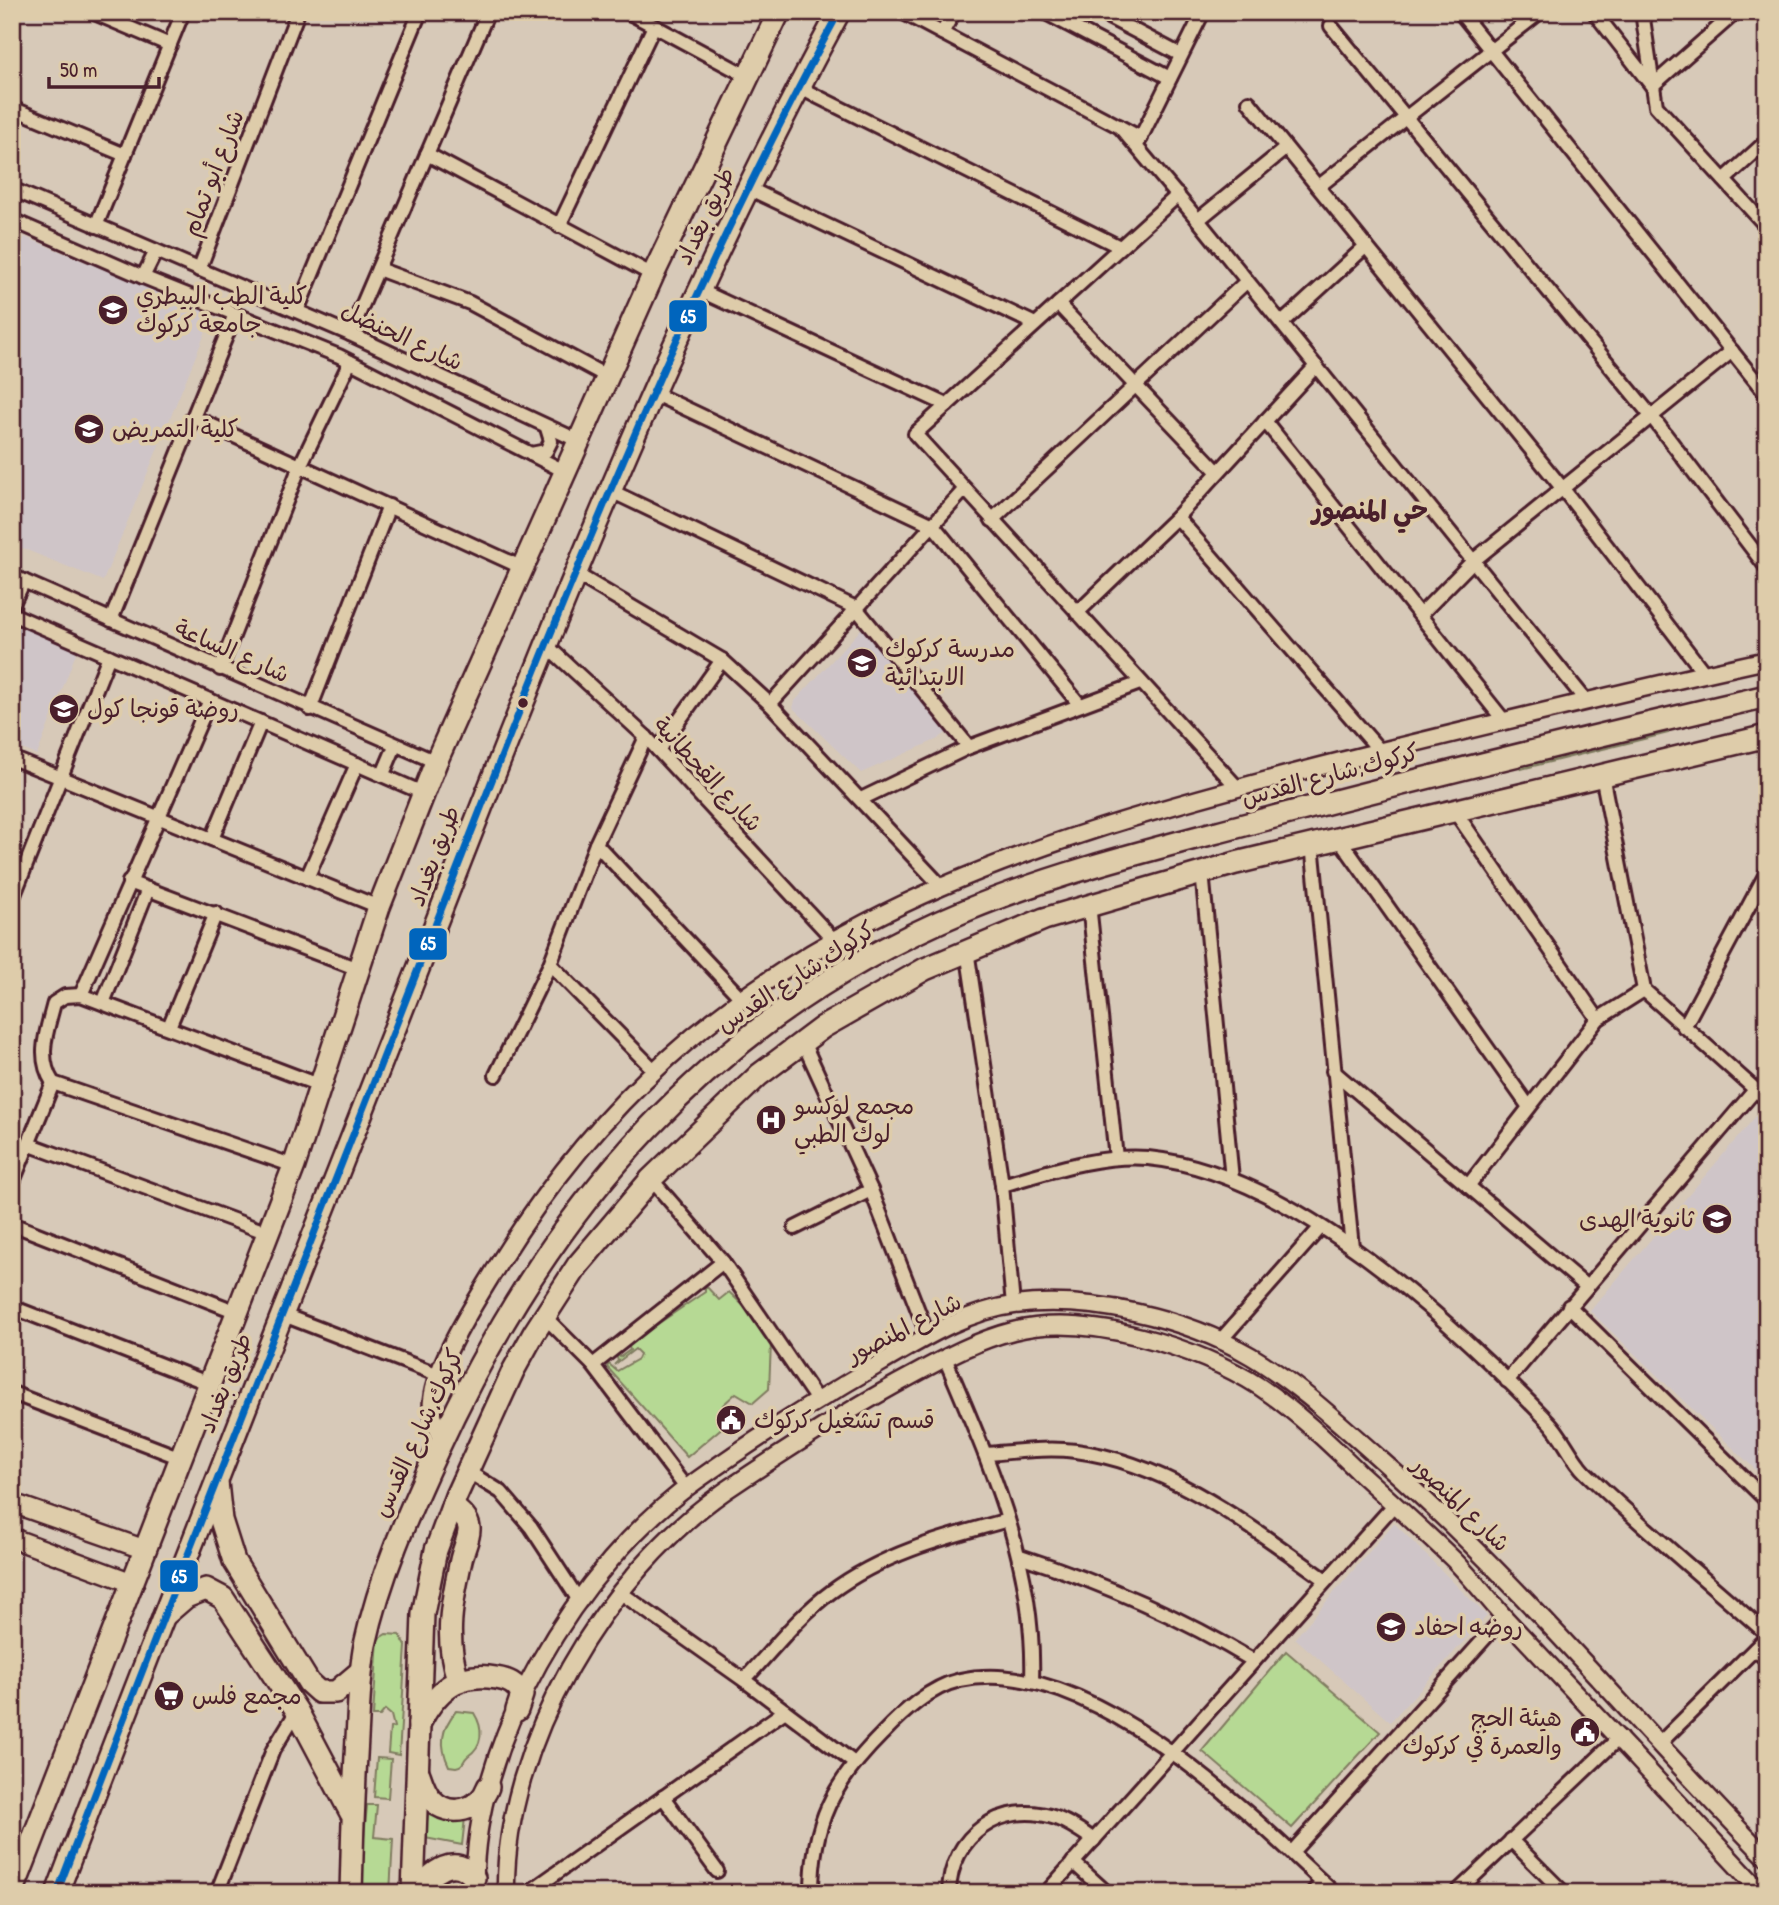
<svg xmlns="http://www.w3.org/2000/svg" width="1779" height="1905" font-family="'Patrick Hand','Playpen Sans Arabic',sans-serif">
	<rect width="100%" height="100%" fill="#d7c9b8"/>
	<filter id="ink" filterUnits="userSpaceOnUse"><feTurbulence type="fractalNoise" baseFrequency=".0143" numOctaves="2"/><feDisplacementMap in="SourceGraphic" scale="14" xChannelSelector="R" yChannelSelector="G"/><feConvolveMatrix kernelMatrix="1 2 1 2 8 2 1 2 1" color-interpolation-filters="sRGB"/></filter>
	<g filter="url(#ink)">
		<g fill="#cfc5c8">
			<polygon points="25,237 213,314 103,581 12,544 12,267"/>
			<polygon points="12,620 78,648 37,755 12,745"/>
			<polygon points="864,626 949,731 938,739 861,773 793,708 795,701"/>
			<polygon points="1756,1116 1767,1126 1767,1475 1764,1478 1590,1311"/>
			<polygon points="1394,1523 1487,1616 1390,1722 1295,1638"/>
		</g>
		<g fill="#b6d994" stroke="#807c60" stroke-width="2">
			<polygon points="1664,726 1668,733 1521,769 1518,762"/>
			<polygon points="705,1285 719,1300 729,1292 750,1312 771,1343 769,1389 753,1403 736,1393 723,1405 731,1420 687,1457 607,1367 609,1364 617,1371 638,1359 640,1354 635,1349 614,1365 618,1361 616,1354 620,1357 630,1350 628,1344 705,1292"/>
			<polygon points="386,1634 400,1635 406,1646 399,1755 388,1753 390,1728 394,1727 391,1715 385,1710 380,1716 373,1716 378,1639"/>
			<polygon points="1286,1651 1380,1732 1292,1828 1202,1751"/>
			<path d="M456,1711L474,1713C484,1729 483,1746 468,1756C462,1761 465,1765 456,1767L449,1766C439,1745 441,1729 456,1711Z"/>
			<polygon points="377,1758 391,1759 388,1798 374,1797"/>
			<polygon points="367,1805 377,1805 374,1837 393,1839 390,1893 359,1893"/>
			<polygon points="428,1813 465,1818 462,1845 425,1838"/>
		</g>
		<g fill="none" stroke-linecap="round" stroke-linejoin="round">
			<g stroke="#4a1f2b" stroke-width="18">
				<g id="minor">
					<polyline points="92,12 170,45"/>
					<polyline points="628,12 747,76"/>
					<polyline points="902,12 1141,138"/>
					<polyline points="1044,12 1170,78"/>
					<polyline points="1099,12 1181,55"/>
					<polyline points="1460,12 1767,395"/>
					<polyline points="1594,12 1652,86 1736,12"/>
					<polyline points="1642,12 1656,106 1767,227"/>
					<polyline points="1331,26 1652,417 1767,568"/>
					<polyline points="942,33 954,12"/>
					<polyline points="798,87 1120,247"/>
					<polyline points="1249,102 1563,489 1705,674"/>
					<polyline points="12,108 125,155"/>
					<polyline points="1119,126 1198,220 1587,702"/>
					<polyline points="1138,143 1203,12"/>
					<polyline points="427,154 653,275"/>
					<polyline points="1724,180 1767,141"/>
					<polyline points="1318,187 1540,12"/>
					<polyline points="748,188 1035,324"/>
					<polyline points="12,189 350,334 579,441"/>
					<polyline points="1178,195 915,434 1236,786"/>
					<polyline points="12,220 143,277 339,356 566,472"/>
					<polyline points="1198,220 1286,148"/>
					<polyline points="96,226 183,12"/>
					<polyline points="559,226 654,26"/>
					<polyline points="378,269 470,303 608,377"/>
					<polyline points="199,270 298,12"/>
					<polyline points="143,277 156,251"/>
					<polyline points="699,290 947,405"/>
					<polyline points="1058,304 1218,472"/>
					<polyline points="297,311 420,12"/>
					<polyline points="1282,323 1366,246"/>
					<polyline points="350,334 488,12"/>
					<polyline points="653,393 933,525 1080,705"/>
					<polyline points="193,417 523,568"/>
					<polyline points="1265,421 1505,722"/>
					<polyline points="531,454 546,451 551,441 547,428"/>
					<polyline points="611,491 856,608 969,747"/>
					<polyline points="1177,517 1381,752"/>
					<polyline points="992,520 1247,281"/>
					<polyline points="576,574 722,660 770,704 940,885"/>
					<polyline points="12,576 436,762"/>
					<polyline points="12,605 24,581"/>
					<polyline points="1077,613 1177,517 1316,366"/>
					<polyline points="12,614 423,793"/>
					<polyline points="1420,615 1473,561 1732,351"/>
					<polyline points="111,620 235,314"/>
					<polyline points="545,644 646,737 833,939"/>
					<polyline points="220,669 300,466 350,362"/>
					<polyline points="770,704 965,489"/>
					<polyline points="310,709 389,506"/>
					<polyline points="658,750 722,660"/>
					<polyline points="12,758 379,907"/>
					<polyline points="383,774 395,746"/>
					<polyline points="1602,775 1644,990 1767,1100"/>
					<polyline points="861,799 969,747 1140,683"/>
					<polyline points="1454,810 1598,1019"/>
					<polyline points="1338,837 1529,1107"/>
					<polyline points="212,839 261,722"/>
					<polyline points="596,844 740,997"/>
					<polyline points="1312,844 1352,1247"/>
					<polyline points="1202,872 1232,1179"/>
					<polyline points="307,878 357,764"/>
					<polyline points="129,882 358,969"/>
					<polyline points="12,900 109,656"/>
					<polyline points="1089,904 1116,1158"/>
					<polyline points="967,950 1002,1185 1013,1305"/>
					<polyline points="550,964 655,1071"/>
					<polyline points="81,995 210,700"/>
					<polyline points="103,1003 148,889"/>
					<polyline points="169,1027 216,913"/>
					<polyline points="1684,1027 1767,872"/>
					<polyline points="803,1042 871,1190 928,1336"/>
					<polyline points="1333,1071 1587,1287"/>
					<polyline points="496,1075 550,964 596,844 646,737"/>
					<polyline points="28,1144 268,1233"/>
					<path d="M294,1166L53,1083C36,1057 47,1031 54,1003L65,996L81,995L319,1085"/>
					<polyline points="651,1179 723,1262 817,1400"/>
					<polyline points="12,1184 53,1083"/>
					<path d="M1002,1185C1048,1172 1099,1154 1148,1158C1292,1172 1450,1320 1548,1421C1563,1436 1570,1457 1585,1472C1643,1528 1706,1580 1767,1634"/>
					<polyline points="1468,1186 1598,1019 1644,990"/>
					<polyline points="12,1224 237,1312"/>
					<polyline points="795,1228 871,1190"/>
					<polyline points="1569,1306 1767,1501"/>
					<polyline points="12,1307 210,1384"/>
					<polyline points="281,1314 439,1375"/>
					<polyline points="544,1316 593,1365 686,1488"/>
					<polyline points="1220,1341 1320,1228"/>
					<path d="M945,1358C989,1463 1036,1563 1032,1680"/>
					<polyline points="593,1365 723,1262"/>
					<polyline points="1507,1381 1755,1090"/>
					<polyline points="12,1393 181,1458"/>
					<path d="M985,1454C1015,1452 1046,1447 1076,1451C1170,1463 1251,1527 1326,1580"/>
					<polyline points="467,1471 501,1492 531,1527 580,1602"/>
					<path d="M1020,1556C1103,1583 1179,1616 1254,1661"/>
					<polyline points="621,1593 744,1680 853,1762"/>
					<polyline points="1755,1649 1767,1660"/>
					<path d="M744,1680C772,1651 798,1616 831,1592C883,1553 946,1537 1008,1520"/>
					<polyline points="1659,1744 1767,1637"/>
					<polyline points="663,1797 717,1871"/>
					<polyline points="1511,1840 1564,1893"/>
					<polyline points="1292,1852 1504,1617"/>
					<polyline points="1073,1862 1107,1893"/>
					<polyline points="217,1893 273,1750 297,1711"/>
					<polyline points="528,1893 785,1711"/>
					<path d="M812,1893C812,1822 833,1783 882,1734C903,1712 930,1687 960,1680C1086,1652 1249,1812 1334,1893"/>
					<path d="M949,1893C950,1836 1002,1799 1056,1818C1070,1823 1081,1831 1094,1840"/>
					<polyline points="1046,1893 1394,1505"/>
					<polyline points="1312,1893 1322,1882"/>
					<polyline points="1456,1893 1620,1737"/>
				</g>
			</g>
			<g stroke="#4a1f2b" stroke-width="21">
				<g id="tertiary">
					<path d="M442,1439C437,1427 430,1414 432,1400C435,1363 481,1293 501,1260C702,937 994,849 1341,761C1483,726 1624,691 1767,660"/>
					<path d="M475,1893C469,1746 578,1564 696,1481C756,1438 817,1400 881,1363C921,1340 966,1311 1014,1305C1091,1296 1184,1317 1251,1356C1298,1384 1339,1423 1380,1459C1519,1581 1637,1726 1767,1858"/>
					<path d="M506,1893C503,1745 606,1574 725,1491C787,1449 849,1409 915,1374C946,1357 978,1340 1013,1331C1086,1312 1198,1347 1260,1387C1296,1411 1330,1444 1361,1474C1392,1502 1423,1530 1453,1559C1472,1578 1488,1599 1506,1619C1592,1710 1677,1801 1762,1893"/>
				</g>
			</g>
			<g stroke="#4a1f2b" stroke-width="23">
				<g id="secondary">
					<polyline points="12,1503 146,1550"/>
					<polyline points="12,1538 133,1583"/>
				</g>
			</g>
			<g stroke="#4a1f2b" stroke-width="26">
				<g id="primary">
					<polyline points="217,1482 221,1520 234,1561 309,1683 319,1692 336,1692 361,1671"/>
					<path d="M452,1506C459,1512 468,1518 469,1528C470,1537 463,1550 461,1560C452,1601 444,1638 458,1679"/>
					<polyline points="164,1616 186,1597 206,1589 223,1598 297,1711 351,1813"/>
					<path d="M419,1724C436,1691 457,1671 496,1678C508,1680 516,1683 522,1695L517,1710"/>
					<path d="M419,1774C422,1783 425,1793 432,1800C450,1819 480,1810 488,1787"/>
					<polyline points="12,1893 294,1166 379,907 436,762 653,275 779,12"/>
					<path d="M57,1893C172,1590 293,1289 411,987C540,656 669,324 839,12"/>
					<path d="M351,1893C352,1841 354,1789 357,1738C359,1707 359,1675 365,1645C380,1576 408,1514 437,1451C549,1206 713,1015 967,910C1066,869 1171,845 1274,817C1438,774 1602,734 1767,696"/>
					<polyline points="413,1893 423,1614 436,1550 456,1496 513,1371 534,1333 578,1265 651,1179 759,1075 823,1027 925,969 1044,919 1236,863 1767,736"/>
					<path d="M418,1893C430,1872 456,1852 474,1878"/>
				</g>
			</g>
			<use href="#minor" stroke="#deccaa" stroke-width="12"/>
			<use href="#tertiary" stroke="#deccaa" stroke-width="16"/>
			<use href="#secondary" stroke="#deccaa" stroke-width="18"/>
			<use href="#primary" stroke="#deccaa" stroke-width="21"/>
			<g stroke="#deccaa" stroke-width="12">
				<path id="bus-1" d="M57,1893C172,1590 293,1289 411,987C540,656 669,324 839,12"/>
			</g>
			<use href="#bus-1" stroke="#0065bd" stroke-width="7"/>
		</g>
	</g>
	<defs>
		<g id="university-disc" transform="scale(1.575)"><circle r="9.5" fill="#4a1f2b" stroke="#deccaa"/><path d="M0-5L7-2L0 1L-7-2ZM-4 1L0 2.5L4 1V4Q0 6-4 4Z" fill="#fff"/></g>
		<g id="school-disc" transform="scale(1.575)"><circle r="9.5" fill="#4a1f2b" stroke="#deccaa"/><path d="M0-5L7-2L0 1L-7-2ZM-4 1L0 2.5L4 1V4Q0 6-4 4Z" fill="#fff"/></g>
		<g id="hospital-disc" transform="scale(1.575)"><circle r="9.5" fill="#4a1f2b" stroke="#deccaa"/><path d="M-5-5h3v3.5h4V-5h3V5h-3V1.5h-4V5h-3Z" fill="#fff"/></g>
		<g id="civic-disc" transform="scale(1.575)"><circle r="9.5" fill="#4a1f2b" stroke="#deccaa"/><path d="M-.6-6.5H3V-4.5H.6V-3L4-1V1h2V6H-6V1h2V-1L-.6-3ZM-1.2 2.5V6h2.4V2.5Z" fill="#fff"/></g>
		<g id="supermarket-disc" transform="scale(1.575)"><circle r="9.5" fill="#4a1f2b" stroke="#deccaa"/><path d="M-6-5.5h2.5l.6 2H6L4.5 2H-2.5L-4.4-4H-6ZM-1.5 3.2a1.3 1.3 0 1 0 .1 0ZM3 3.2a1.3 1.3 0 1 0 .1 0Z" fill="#fff"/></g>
	</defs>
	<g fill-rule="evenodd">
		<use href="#university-disc" x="113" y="310"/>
		<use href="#university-disc" x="89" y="429"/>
		<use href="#school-disc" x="862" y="663"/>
		<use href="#school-disc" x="64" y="709"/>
		<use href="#hospital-disc" x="771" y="1120"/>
		<use href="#school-disc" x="1717" y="1219"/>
		<use href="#civic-disc" x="731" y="1420"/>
		<use href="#school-disc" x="1391" y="1627"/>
		<use href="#supermarket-disc" x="169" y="1696"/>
		<use href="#civic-disc" x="1585" y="1732"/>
	</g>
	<circle fill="#4a1f2b" stroke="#deccaa" stroke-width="2.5" cx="523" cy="703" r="6"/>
	<g text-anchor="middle" stroke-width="7" stroke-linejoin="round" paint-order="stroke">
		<g font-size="24" fill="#4a1f2b" stroke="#deccaa">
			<text transform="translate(213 173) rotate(-69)" y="8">شارع أبو تمام</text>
			<text transform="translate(705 216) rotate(-64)" y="8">طريق بغداد</text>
			<text transform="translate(402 336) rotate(25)" y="8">شارع الحنضل</text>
			<text transform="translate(232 651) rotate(24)" y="8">شارع الساعة</text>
			<text transform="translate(708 774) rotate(47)" y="8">شارع القحطانية</text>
			<text transform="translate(1330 775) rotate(-15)" y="8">كركوك,شارع القدس</text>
			<text transform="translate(434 856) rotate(-69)" y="8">طريق بغداد</text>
			<text transform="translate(796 977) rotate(-33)" y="8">كركوك,شارع القدس</text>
			<text transform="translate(904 1328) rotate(-27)" y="8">شارع المنصور</text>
			<text transform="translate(225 1383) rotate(-68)" y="8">طريق بغداد</text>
			<text transform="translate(418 1433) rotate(-65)" y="8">كركوك,شارع القدس</text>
			<text transform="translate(1461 1504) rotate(44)" y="8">شارع المنصور</text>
		</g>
		<g font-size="24" fill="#4a1f2b" stroke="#deccaa" text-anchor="start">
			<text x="136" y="304">كلية الطب البيطري<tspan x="136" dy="28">جامعة كركوك</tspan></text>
			<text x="112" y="437">كلية التمريض</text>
			<text x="885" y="657">مدرسة كركوك<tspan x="885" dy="28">الابتدائية</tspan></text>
			<text x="87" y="717">روضة قونجا كول</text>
			<text x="794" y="1114">مجمع لوكسو<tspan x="794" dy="28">لوك الطبي</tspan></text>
			<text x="1694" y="1227" text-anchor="end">ثانوية الهدى</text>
			<text x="754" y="1428">قسم تشغيل كركوك</text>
			<text x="1414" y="1635">روضه احفاد</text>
			<text x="192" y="1704">مجمع فلس</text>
			<text x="1562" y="1726" text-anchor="end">هيئة الحج<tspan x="1562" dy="28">والعمرة في كركوك</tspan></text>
		</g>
		<g font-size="26" font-weight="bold" fill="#4a1f2b" stroke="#deccaa">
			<text x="1370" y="519">حي المنصور</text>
		</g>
	</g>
	<g stroke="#deccaa" stroke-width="2.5">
		<rect x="668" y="299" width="40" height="34" rx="7" fill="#0065bd"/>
		<rect x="408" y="927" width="40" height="34" rx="7" fill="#0065bd"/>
		<rect x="159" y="1559" width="40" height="34" rx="7" fill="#0065bd"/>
	</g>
	<g font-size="19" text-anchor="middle" font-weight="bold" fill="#fff">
		<text x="688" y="323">65</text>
		<text x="428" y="950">65</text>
		<text x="179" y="1583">65</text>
	</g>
	<rect width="1779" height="1905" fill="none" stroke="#deccaa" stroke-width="42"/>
	<rect x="21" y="21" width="1737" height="1863" fill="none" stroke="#4a1f2b" stroke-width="2.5" filter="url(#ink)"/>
	<path d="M49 77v10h110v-10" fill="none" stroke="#4a1f2b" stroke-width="3.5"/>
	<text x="60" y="77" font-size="21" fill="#4a1f2b" stroke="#deccaa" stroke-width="5" paint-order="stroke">50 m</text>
</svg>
